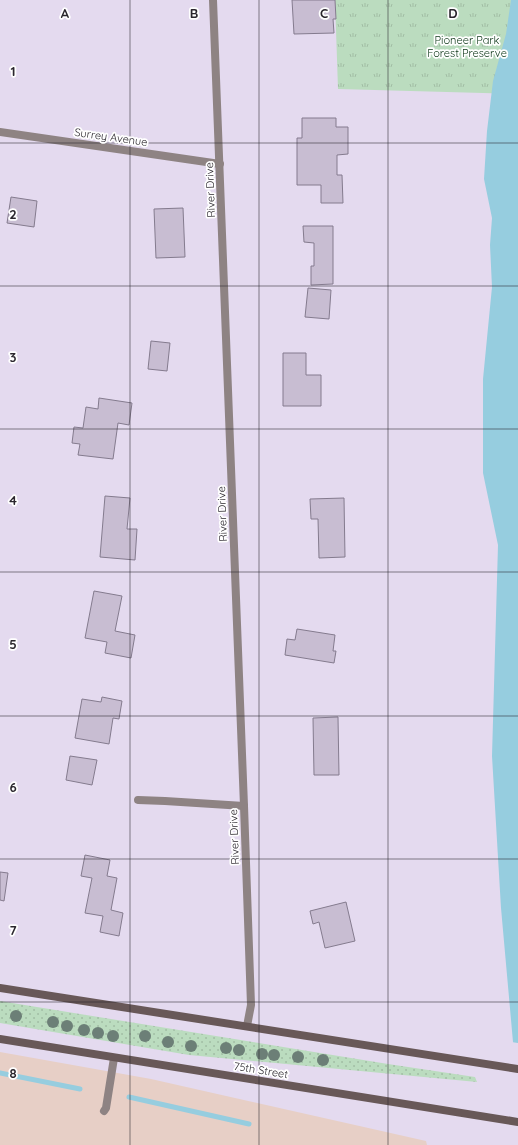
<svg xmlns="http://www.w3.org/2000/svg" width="518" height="1145" font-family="Quicksand,sans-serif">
	<defs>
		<pattern id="grass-dots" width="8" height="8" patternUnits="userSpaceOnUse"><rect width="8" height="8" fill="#bbdcbf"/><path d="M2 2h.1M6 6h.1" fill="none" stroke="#a1bda4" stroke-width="1.8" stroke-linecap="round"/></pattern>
		<pattern id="park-tufts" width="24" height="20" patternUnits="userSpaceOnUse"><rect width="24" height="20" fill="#bbdcbf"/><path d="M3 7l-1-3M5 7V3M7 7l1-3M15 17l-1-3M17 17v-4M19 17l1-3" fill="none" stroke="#a1bda4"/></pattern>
	</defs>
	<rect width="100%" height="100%" fill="#e4daef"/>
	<polygon fill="#e7cfc6" points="0,1052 151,1079 426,1141 427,1145 0,1145"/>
	<polygon fill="url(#grass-dots)" points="0,1001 388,1064 475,1077 477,1082 189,1055 0,1023"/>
	<polygon fill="url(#park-tufts)" points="335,0 518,0 518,94 338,89"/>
	<polygon fill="#96cddf" points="511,0 518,0 518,1059 513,1042 501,908 492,756 498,545 483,473 483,379 492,287 490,245 492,218 484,179 487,131 493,81 506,34"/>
	<polygon fill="#e4daef" points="511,1042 518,1043 518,1061 516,1059"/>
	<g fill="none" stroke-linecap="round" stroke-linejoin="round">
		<g stroke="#96cddf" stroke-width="5">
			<polyline points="0,1073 80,1089"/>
			<polyline points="129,1097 249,1124"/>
		</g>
	</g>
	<g fill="#c8bdd2" stroke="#847b8e">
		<polygon points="292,0 335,0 336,19 333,19 334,33 294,34"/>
		<polygon points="302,118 336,118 336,127 348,127 348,154 337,155 337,175 342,175 343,203 321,203 321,185 297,185 297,138 302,138"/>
		<polygon points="11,197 37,201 34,227 7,223"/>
		<polygon points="183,208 185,257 156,258 154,209"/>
		<polygon points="303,226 333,226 333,284 311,285 311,266 314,266 314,243 304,242"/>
		<polygon points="308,288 331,290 329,319 305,317"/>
		<polygon points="151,341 170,343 167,371 148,369"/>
		<polygon points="283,353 306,353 306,375 321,375 321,406 283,406"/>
		<polygon points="99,398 132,403 129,425 118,423 113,459 78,455 80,444 72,443 74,427 83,428 86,407 98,409"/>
		<polygon points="105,496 130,498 127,529 137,529 135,560 100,557"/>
		<polygon points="344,498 345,557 319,558 318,519 311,519 310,499"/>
		<polygon points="94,591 122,596 115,631 135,635 131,658 105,653 107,642 85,638"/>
		<polygon points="297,629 335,635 333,651 336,651 334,663 285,655 287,639 295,640"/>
		<polygon points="102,697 122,701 119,719 113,718 109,744 75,738 82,699 101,702"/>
		<polygon points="338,717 339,775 314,775 313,718"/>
		<polygon points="70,756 97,760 92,785 66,780"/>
		<polygon points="85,855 110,860 107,876 117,878 111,910 123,913 119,936 100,932 103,916 85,913 92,878 81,876"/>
		<polygon points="0,872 8,873 4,901 0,900"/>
		<polygon points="346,902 355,941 325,948 319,922 313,924 310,911"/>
	</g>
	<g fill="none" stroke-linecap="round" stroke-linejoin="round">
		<g stroke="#8e8383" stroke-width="8">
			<polyline points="138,800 165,801 244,806"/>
			<polyline points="104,1111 106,1108 114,1058"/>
		</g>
		<g stroke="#8e8383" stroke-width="8">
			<polyline points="213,0 244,806 251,1005 247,1026"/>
			<polyline points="0,132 220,164"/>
		</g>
		<g stroke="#685858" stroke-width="8">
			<polyline points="0,988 518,1069"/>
			<polyline points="0,1039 518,1122"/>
		</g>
	</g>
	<g fill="#6c7f77">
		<circle cx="16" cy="1016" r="6"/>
		<circle cx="53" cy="1022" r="6"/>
		<circle cx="67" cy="1026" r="6"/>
		<circle cx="84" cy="1030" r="6"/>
		<circle cx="98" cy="1033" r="6"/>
		<circle cx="113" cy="1036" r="6"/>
		<circle cx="145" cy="1036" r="6"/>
		<circle cx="168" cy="1042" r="6"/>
		<circle cx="191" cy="1046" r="6"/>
		<circle cx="226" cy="1048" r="6"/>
		<circle cx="239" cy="1050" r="6"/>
		<circle cx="262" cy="1054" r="6"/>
		<circle cx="274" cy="1055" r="6"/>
		<circle cx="298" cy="1057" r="6"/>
		<circle cx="323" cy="1060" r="6"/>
	</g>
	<path fill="none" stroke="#2a262d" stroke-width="1" stroke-opacity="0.55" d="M130,0V1145M259,0V1145M388,0V1145M0,143H518M0,286H518M0,429H518M0,572H518M0,716H518M0,859H518M0,1002H518"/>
	<g text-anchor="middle" stroke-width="3.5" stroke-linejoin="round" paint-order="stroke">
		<g font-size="11" fill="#093414" stroke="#fff">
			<text x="467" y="44">Pioneer Park<tspan x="467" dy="13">Forest Preserve</tspan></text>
		</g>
		<g font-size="11" fill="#2a262d" stroke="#fff">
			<text transform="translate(111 137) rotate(8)" y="4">Surrey Avenue</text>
			<text transform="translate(210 190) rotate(-92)" y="4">River Drive</text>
			<text transform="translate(222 514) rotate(-92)" y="4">River Drive</text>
			<text transform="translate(234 837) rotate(-92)" y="4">River Drive</text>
			<text transform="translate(261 1070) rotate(9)" y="4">75th Street</text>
		</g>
	</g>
	<g font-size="13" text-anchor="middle" font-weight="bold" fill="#2a262d" stroke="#fff" stroke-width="3.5" stroke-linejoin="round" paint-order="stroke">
		<text x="65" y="18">A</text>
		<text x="194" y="18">B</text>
		<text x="324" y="18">C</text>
		<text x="453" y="18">D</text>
		<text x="13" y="76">1</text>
		<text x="13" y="219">2</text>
		<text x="13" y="362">3</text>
		<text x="13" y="505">4</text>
		<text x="13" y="649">5</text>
		<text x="13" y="792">6</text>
		<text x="13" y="935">7</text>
		<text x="13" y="1078">8</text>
	</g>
</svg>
